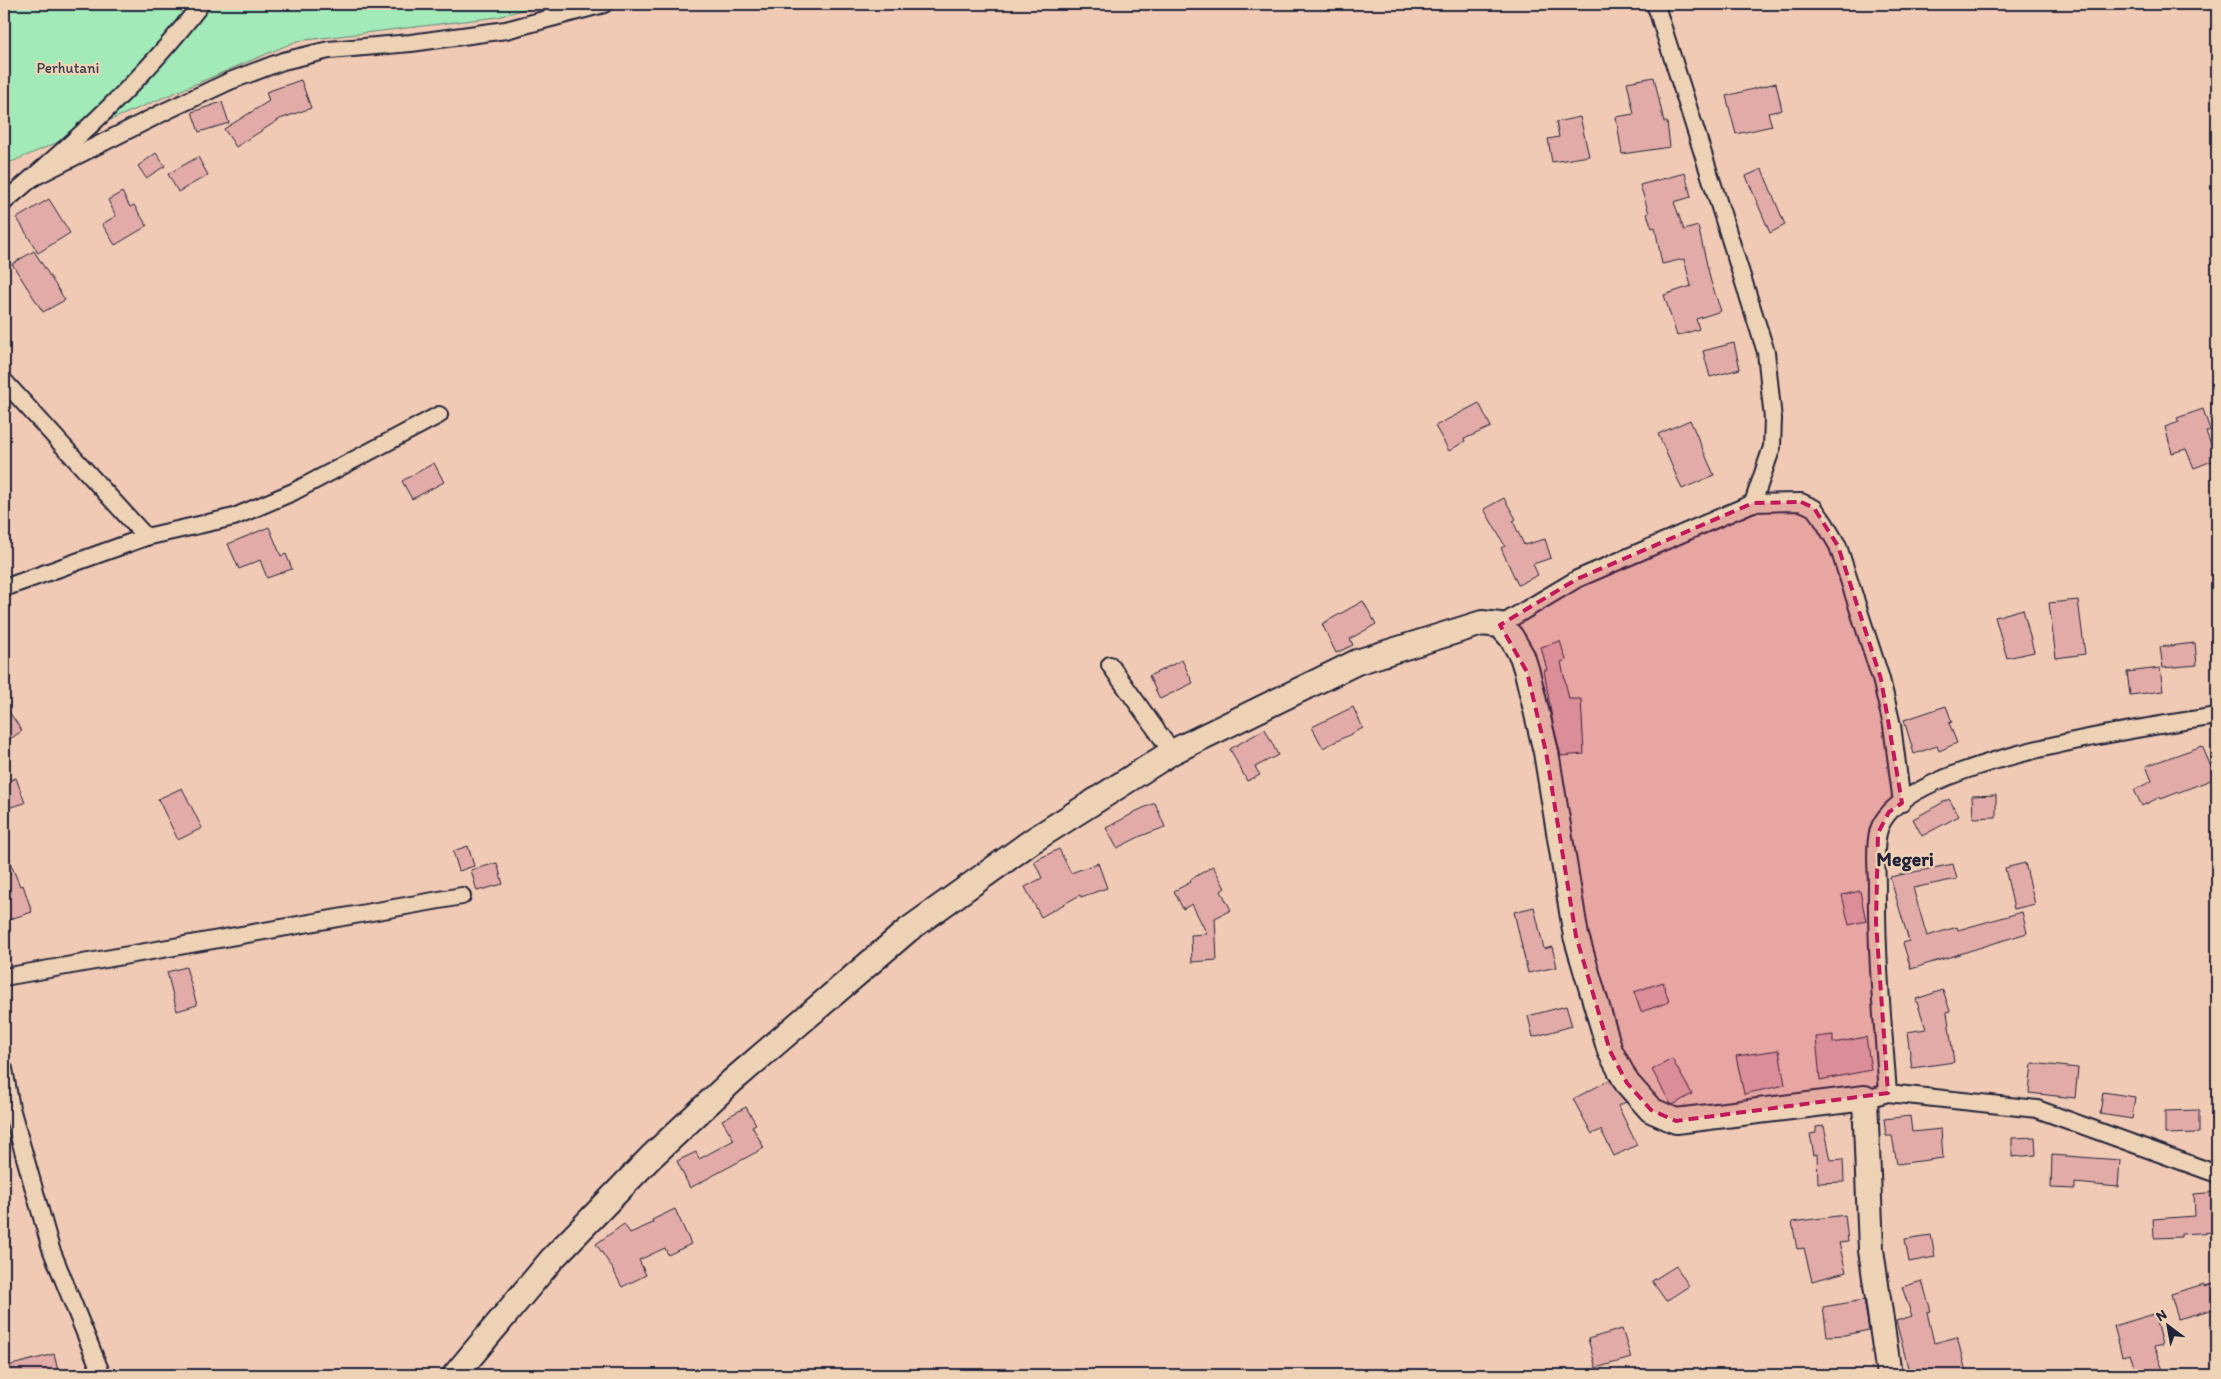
<svg xmlns="http://www.w3.org/2000/svg" width="2221" height="1379" font-family="Itim,sans-serif">
	<rect width="100%" height="100%" fill="#f0cab4"/>
	<filter id="ink" filterUnits="userSpaceOnUse"><feTurbulence type="fractalNoise" baseFrequency=".02" numOctaves="2"/><feDisplacementMap in="SourceGraphic" scale="10" xChannelSelector="R" yChannelSelector="G"/><feConvolveMatrix kernelMatrix="1 2 1 2 8 2 1 2 1" color-interpolation-filters="sRGB"/></filter>
	<g filter="url(#ink)">
		<polygon fill="#a2eab7" stroke="#628679" points="4,4 542,4 498,17 297,41 4,165"/>
		<g fill="#e2aba8" stroke="#22223b">
			<polygon points="1654,77 1664,122 1667,122 1670,147 1622,154 1616,117 1634,114 1627,82"/>
			<polygon points="301,80 311,108 280,119 236,147 224,129 269,101 266,92"/>
			<polygon points="1776,83 1782,110 1768,113 1772,126 1736,134 1726,96"/>
			<polygon points="222,102 229,123 199,132 192,112"/>
			<polygon points="1580,117 1589,156 1552,162 1548,139 1559,137 1556,122"/>
			<polygon points="156,153 165,166 146,178 138,166"/>
			<polygon points="198,157 208,175 178,192 168,174"/>
			<polygon points="1762,169 1785,225 1770,233 1746,176"/>
			<polygon points="1685,173 1691,197 1674,202 1684,230 1698,226 1711,282 1721,311 1696,319 1699,329 1677,336 1664,295 1691,286 1684,259 1662,264 1655,227 1652,228 1647,214 1649,213 1640,185"/>
			<polygon points="122,192 130,207 134,205 147,226 115,245 102,224 116,216 108,200"/>
			<polygon points="49,199 70,233 38,253 17,218"/>
			<polygon points="34,251 65,300 43,312 12,264"/>
			<polygon points="1734,343 1740,369 1710,377 1703,351"/>
			<polygon points="1479,403 1491,427 1464,439 1465,441 1449,451 1435,426"/>
			<polygon points="2203,409 2210,430 2206,432 2217,459 2194,468 2186,449 2172,453 2165,427 2179,422 2177,418"/>
			<polygon points="1690,420 1714,475 1682,489 1658,434"/>
			<polygon points="434,463 444,482 412,499 402,481"/>
			<polygon points="1504,498 1516,519 1513,521 1524,545 1545,539 1551,558 1533,564 1538,575 1518,585 1501,548 1505,546 1484,509"/>
			<polygon points="269,527 281,556 286,554 292,569 267,578 260,560 239,569 228,544"/>
			<polygon points="2078,600 2085,654 2056,658 2049,603"/>
			<polygon points="1363,601 1376,624 1350,639 1353,645 1336,653 1322,624"/>
			<polygon points="2023,609 2034,652 2007,658 1995,617"/>
			<polygon points="1560,641 1566,660 1561,662 1569,699 1581,699 1584,754 1561,756 1553,724 1544,670 1547,670 1541,647"/>
			<polygon points="2195,643 2197,665 2163,668 2160,647"/>
			<polygon points="1182,660 1193,683 1160,699 1149,676"/>
			<polygon points="2160,668 2163,691 2130,695 2127,672"/>
			<polygon points="4,704 22,731 4,743"/>
			<polygon points="1946,706 1952,722 1949,723 1957,743 1939,751 1937,746 1914,754 1904,720"/>
			<polygon points="1353,707 1363,728 1323,748 1312,727"/>
			<polygon points="1265,729 1278,755 1255,767 1260,775 1247,781 1230,749"/>
			<polygon points="2202,746 2216,778 2161,799 2160,797 2142,806 2134,790 2152,781 2146,766"/>
			<polygon points="16,778 25,803 4,809 4,782"/>
			<polygon points="182,788 202,828 178,840 158,799"/>
			<polygon points="1996,795 1996,817 1973,818 1972,796"/>
			<polygon points="1949,799 1959,816 1922,836 1913,819"/>
			<polygon points="1155,803 1165,827 1141,836 1117,848 1106,828 1132,814 1132,813"/>
			<polygon points="468,846 474,866 459,871 453,851"/>
			<polygon points="4,848 20,886 23,885 32,912 4,921"/>
			<polygon points="1059,849 1071,873 1098,863 1107,888 1081,897 1080,895 1041,917 1025,887 1042,878 1034,861"/>
			<polygon points="497,863 503,884 477,891 471,870"/>
			<polygon points="2025,863 2035,904 2014,909 2005,868"/>
			<polygon points="1953,864 1957,879 1913,888 1927,936 1957,927 1958,930 2022,912 2027,933 1911,969 1903,943 1909,941 1890,877"/>
			<polygon points="1213,866 1225,888 1221,891 1231,910 1215,918 1217,960 1192,962 1191,935 1207,934 1192,904 1183,909 1174,891 1191,882 1190,880"/>
			<polygon points="1860,891 1866,921 1849,925 1842,895"/>
			<polygon points="1534,907 1544,949 1552,947 1557,967 1528,973 1514,912"/>
			<polygon points="186,967 197,1005 177,1011 167,972"/>
			<polygon points="1663,982 1669,1002 1641,1012 1634,992"/>
			<polygon points="1943,990 1950,1011 1947,1012 1954,1062 1912,1068 1907,1032 1926,1029 1916,999"/>
			<polygon points="1566,1006 1572,1026 1533,1037 1528,1016"/>
			<polygon points="1833,1035 1833,1043 1866,1037 1871,1070 1820,1080 1816,1037"/>
			<polygon points="1779,1050 1785,1085 1744,1094 1736,1056"/>
			<polygon points="1672,1059 1692,1094 1673,1105 1670,1103 1652,1070"/>
			<polygon points="2032,1063 2078,1068 2075,1098 2029,1093"/>
			<polygon points="1610,1080 1626,1102 1618,1106 1637,1145 1614,1156 1601,1130 1592,1134 1573,1099"/>
			<polygon points="2103,1092 2135,1097 2132,1119 2100,1114"/>
			<polygon points="746,1107 756,1124 752,1126 764,1148 690,1188 677,1161 696,1152 699,1159 734,1140 722,1120"/>
			<polygon points="2199,1110 2199,1133 2165,1134 2165,1111"/>
			<polygon points="1910,1116 1912,1132 1941,1129 1943,1158 1897,1164 1892,1136 1886,1136 1884,1119"/>
			<polygon points="1824,1126 1831,1160 1843,1159 1844,1182 1818,1183 1817,1154 1814,1155 1810,1134 1816,1133 1816,1127"/>
			<polygon points="2035,1137 2036,1155 2012,1157 2012,1138"/>
			<polygon points="2052,1155 2120,1160 2118,1187 2075,1183 2075,1189 2051,1188"/>
			<polygon points="2217,1192 2217,1232 2181,1234 2181,1237 2154,1238 2153,1219 2195,1216 2194,1194"/>
			<polygon points="675,1209 691,1244 668,1255 665,1248 639,1260 646,1275 622,1287 611,1266 596,1244 624,1224 630,1233 653,1223 652,1220"/>
			<polygon points="1845,1215 1848,1242 1839,1243 1846,1272 1812,1281 1804,1248 1797,1249 1792,1222"/>
			<polygon points="1931,1235 1935,1257 1909,1262 1905,1239"/>
			<polygon points="1676,1266 1689,1286 1666,1301 1652,1281"/>
			<polygon points="1922,1281 1931,1311 1927,1312 1934,1343 1957,1337 1966,1372 1954,1375 1910,1375 1896,1321 1912,1316 1902,1287"/>
			<polygon points="2217,1283 2217,1308 2178,1319 2171,1294 2204,1284 2204,1286"/>
			<polygon points="1864,1300 1869,1330 1845,1335 1827,1336 1823,1307"/>
			<polygon points="2154,1314 2162,1345 2154,1347 2165,1375 2137,1375 2130,1354 2122,1356 2114,1326"/>
			<polygon points="1622,1329 1631,1358 1596,1368 1588,1339"/>
			<polygon points="54,1354 59,1375 4,1375 4,1367"/>
		</g>
		<g fill="none" stroke-linecap="round" stroke-linejoin="round">
			<g stroke="#22223b" stroke-width="20">
				<g id="street">
					<polyline points="32,178 168,110 230,81 283,61 329,50 411,43 506,30 604,4"/>
					<path d="M4,202C75,142 145,78 201,4"/>
					<polyline points="4,381 146,537 234,517 293,492 439,415"/>
					<polyline points="1753,503 1801,502 1814,508 1824,522 1838,546 1881,679 1892,725 1902,803"/>
					<polyline points="4,588 146,537"/>
					<polyline points="1500,625 1577,579 1753,503 1772,447 1773,419 1766,352 1657,9 1654,4"/>
					<polyline points="1110,665 1172,752"/>
					<polyline points="4,977 462,896"/>
					<polyline points="4,1069 11,1108 51,1249 102,1375"/>
					<path d="M1888,1093C1883,1025 1876,955 1877,886C1877,870 1874,850 1878,833C1893,761 2152,726 2217,716"/>
					<polyline points="1877,1096 1888,1093 2037,1109 2217,1174"/>
				</g>
			</g>
			<g stroke="#22223b" stroke-width="28">
				<polyline id="secondary" points="455,1375 552,1259 651,1157 732,1081 908,930 1032,841 1172,752 1357,662 1482,623 1500,625 1511,637 1522,656 1527,672 1546,752 1576,936 1610,1051 1627,1083 1651,1110 1676,1121 1865,1098 1871,1250 1889,1375"/>
			</g>
			<use href="#street" stroke="#eed2b5" stroke-width="16"/>
			<use href="#secondary" stroke="#eed2b5" stroke-width="24"/>
		</g>
	</g>
	<path fill="#c2185b" fill-opacity="0.2" stroke="#c2185b" stroke-width="4" stroke-dasharray="10 6" stroke-linejoin="round" d="M1801,502L1814,508L1838,546L1881,679L1902,803L1889,812L1878,833L1876,922L1888,1093L1676,1121L1651,1110L1627,1083L1610,1051L1576,936L1546,752L1527,672L1500,625L1577,579L1753,503Z"/>
	<g text-anchor="middle" stroke-width="4.5" stroke-linejoin="round" paint-order="stroke">
		<g font-size="15" fill="#35404e" stroke="#eed2b5">
			<text x="68" y="73">Perhutani</text>
		</g>
		<g font-size="20" font-weight="bold" fill="#22223b" stroke="#eed2b5">
			<text x="1905" y="866">Megeri</text>
		</g>
	</g>
	<rect width="2221" height="1379" fill="none" stroke="#eed2b5" stroke-width="20"/>
	<rect x="10" y="10" width="2201" height="1359" fill="none" stroke="#22223b" stroke-width="2" filter="url(#ink)"/>
	<g transform="translate(2168 1326) rotate(328)" stroke="#eed2b5" stroke-width="4" paint-order="stroke">
	<path d="M0-4L9 19L0 12L-9 19Z" fill="#22223b"/>
	<text y="-8" font-size="14" font-weight="bold" text-anchor="middle" fill="#22223b">N</text>
	</g>
</svg>
